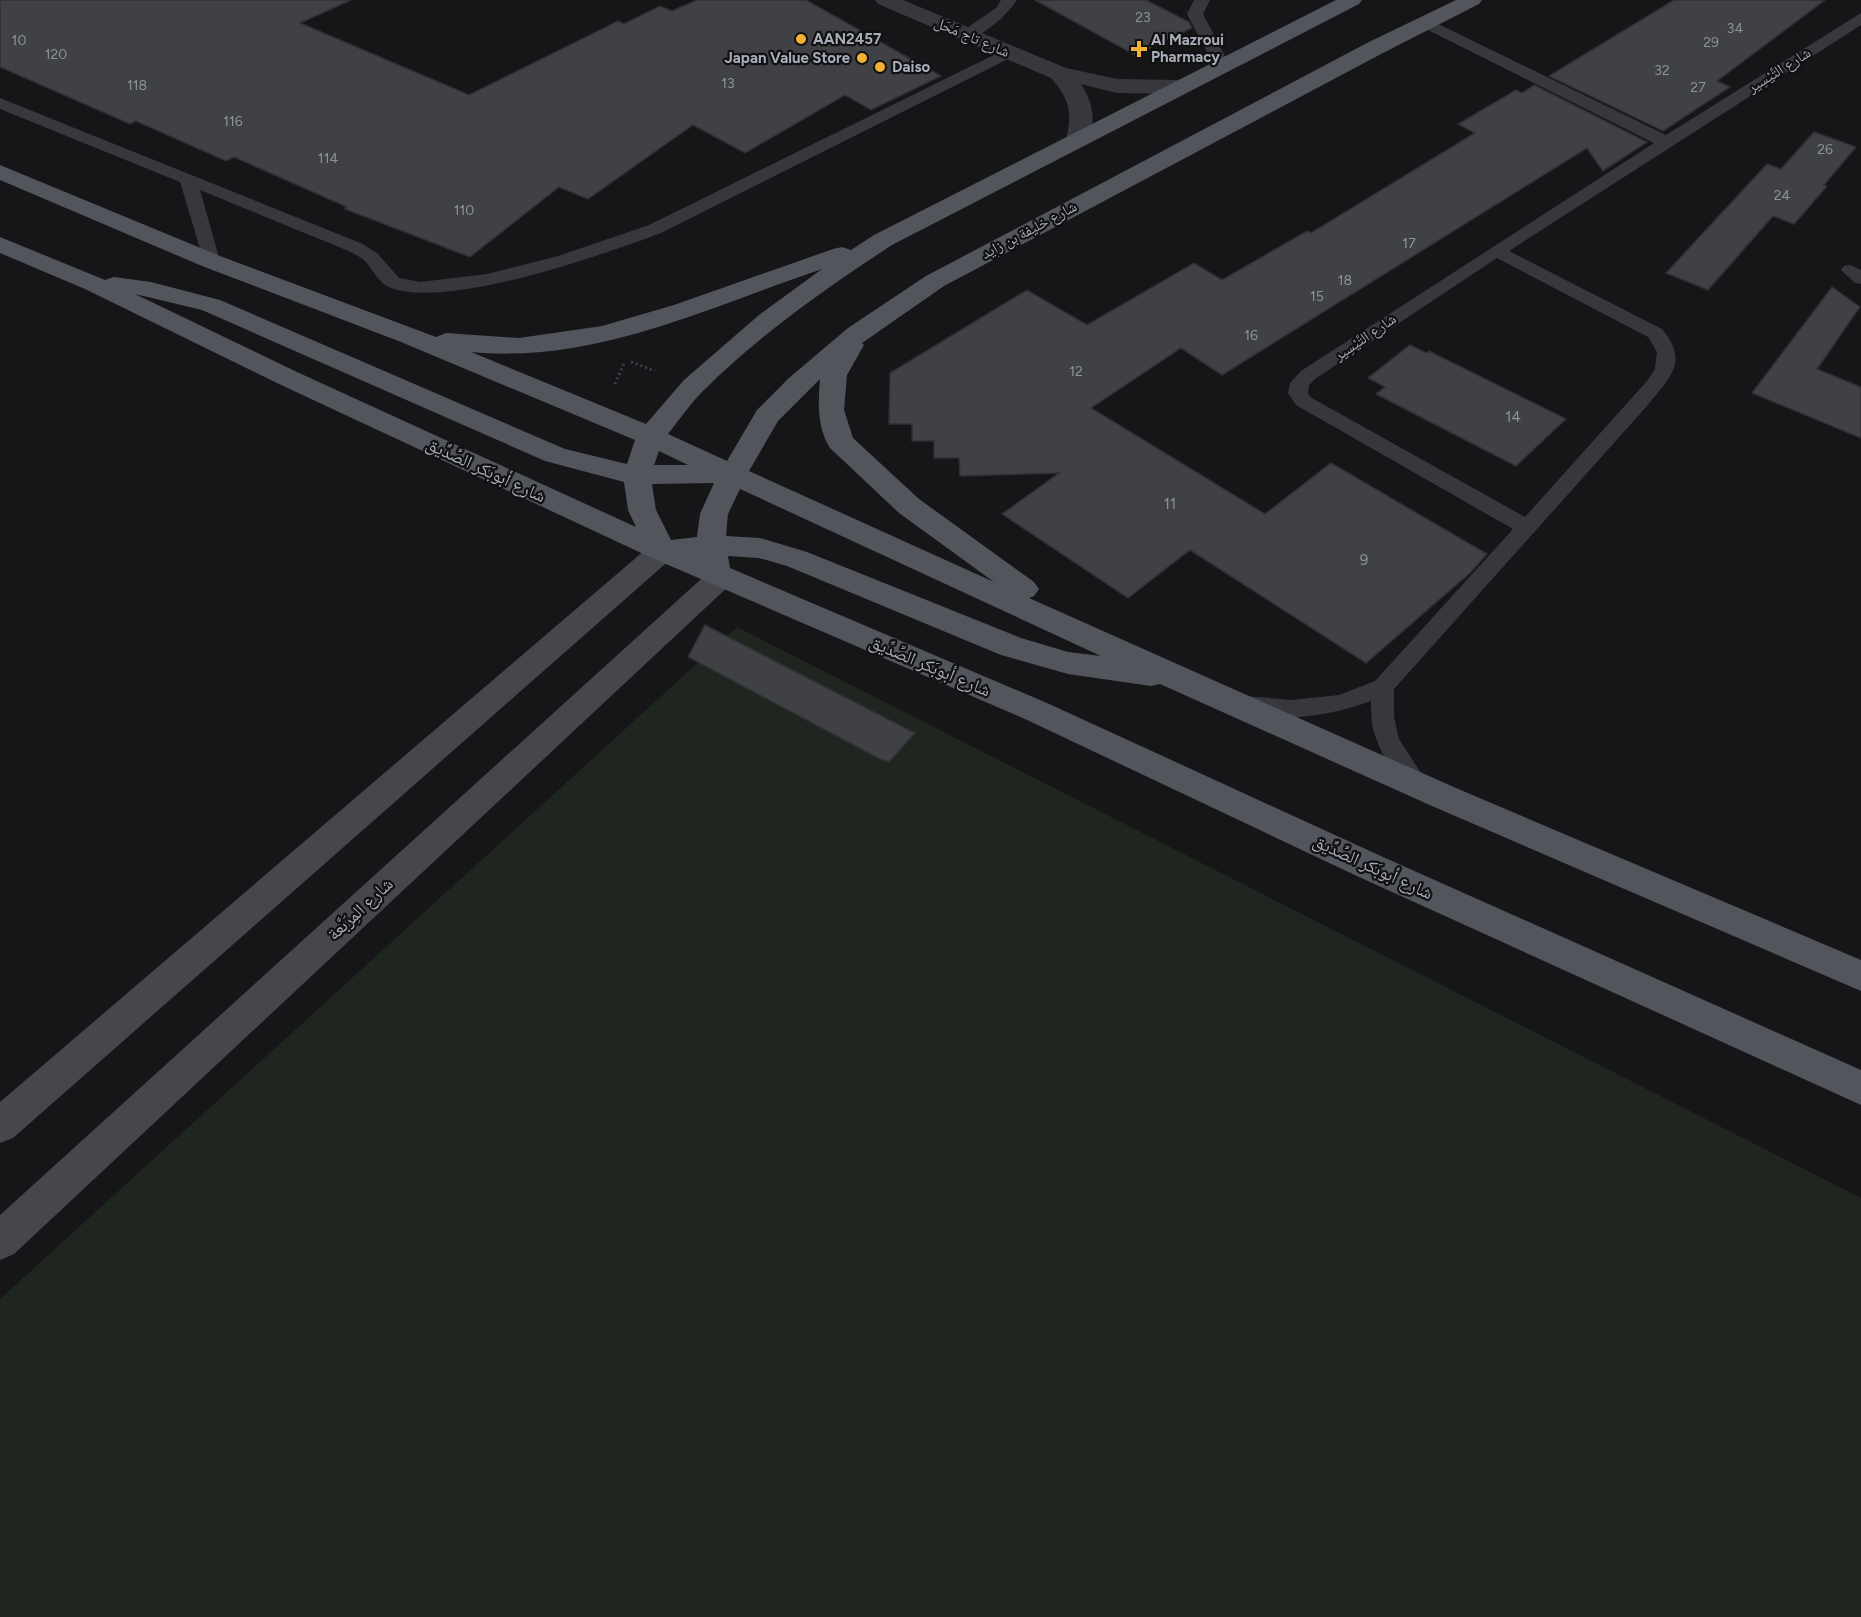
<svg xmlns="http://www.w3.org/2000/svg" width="1861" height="1617" font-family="Figtree,'Noto Naskh Arabic',sans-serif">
	<rect width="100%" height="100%" fill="#161618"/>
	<polygon fill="#1e261f" points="737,627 1861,1198 1861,1617 0,1617 0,1299"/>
	<g fill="#404145" stroke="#303034" stroke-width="1.5">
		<polygon points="0,0 351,0 300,23 469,95 618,21 624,24 660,6 672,11 697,0 806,0 941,76 871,110 845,95 745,153 693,125 588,199 559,187 470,257 345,209 347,207 234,157 226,161 136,121 130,124 0,67"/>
		<polygon points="1035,0 1146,0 1189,22 1192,28 1135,55"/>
		<polygon points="1674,0 1825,0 1717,81 1730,87 1663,131 1549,76"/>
		<polygon points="1534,85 1647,142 1603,171 1587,148 1222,375 1181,348 1091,408 1265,514 1331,463 1487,554 1470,573 1366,663 1190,550 1128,598 1002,514 1059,473 960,476 959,458 934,458 934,441 912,441 912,424 889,424 890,373 1027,290 1087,325 1194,263 1222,280 1307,231 1311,233 1475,133 1458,124 1516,90 1522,93"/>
		<polygon points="1814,132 1856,147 1824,185 1827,186 1794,224 1773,216 1708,290 1666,273 1767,164 1781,169"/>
		<polygon points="1832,287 1860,307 1817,369 1861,387 1861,438 1752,393"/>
		<polygon points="1410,345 1426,353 1429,351 1566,419 1516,466 1376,394 1385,387 1368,378"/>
		<polygon points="705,625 874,712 915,733 889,762 878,758 688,657"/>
	</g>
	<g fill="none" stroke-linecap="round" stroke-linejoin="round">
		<g stroke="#3d3f44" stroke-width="3" stroke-dasharray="2 3" stroke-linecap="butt">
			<polyline points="631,362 655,371"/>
			<polyline points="615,384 624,363"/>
		</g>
		<g fill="#37383d" fill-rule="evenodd">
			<path d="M1001,0H1017C1008,14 978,43 961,38L958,35L961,32L996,8Z"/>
			<polygon points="1194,0 1210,0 1203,14 1230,66 1228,69 1216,69 1187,14"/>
			<path d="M1861,13V25L1509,251L1662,329C1690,362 1669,378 1647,406L1394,689V717L1399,739L1428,784L1424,791C1418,793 1412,794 1407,790C1394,778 1377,745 1373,729C1371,719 1371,710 1371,701C1330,716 1280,724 1237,711L1234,705L1237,699L1245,696L1291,700L1339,695L1375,681L1513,529L1296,405L1288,393L1290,383L1301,371L1654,143L1420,26L1417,23L1420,20H1430L1666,135ZM1497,258L1648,337L1657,352L1655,369L1647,381L1525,517L1310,397L1308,393L1309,385L1315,379Z"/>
			<path d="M1008,48L1016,53L1014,56L661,233C602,255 450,309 391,288C378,283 374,271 366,262C362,258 356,255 351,252L200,190L220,261L217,265H205L180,182L0,109V98L363,244L378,254L399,278L420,282L487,274L558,256L649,225Z"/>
			<polygon points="1850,265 1861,270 1861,284 1855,283 1841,270 1844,266"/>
		</g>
		<path fill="#37383d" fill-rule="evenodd" d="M875,0H903L1066,68L1117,79L1178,80L1186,82L1189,87L1186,92L1178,94L1117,93L1081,84C1093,102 1098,125 1085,144L1077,146L1069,144L1066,139C1073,113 1069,98 1051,78L878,4Z"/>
		<g fill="#45474d" fill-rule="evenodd">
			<polygon points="662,541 672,544 677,551 672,558 13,1138 0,1143 0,1102 652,544"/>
			<polygon points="721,567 731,570 736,577 731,584 14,1254 0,1260 0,1215 711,570"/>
		</g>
		<path fill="#53555c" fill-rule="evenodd" d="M1336,0H1362L1359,4L892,245C825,289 759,335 703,391C690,404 679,420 668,434L727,461L757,410L789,378L848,328L926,276L1367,43L1456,0H1482L1479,4L1383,53L944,286L862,343L864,345L847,375L844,410L853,438L919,499L1034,582L1039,589L1034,596L1029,598L1456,788L1861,960V991L1432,806L1160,684L1151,686L1068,674L1001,655L787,566L759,558L728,556L730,568L1047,703L1383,857L1861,1070V1105L1359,877L1025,719L652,558L279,384L85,289L0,253V237L105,280L114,277L151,282L220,300L565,449L627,464L635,440L401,342L202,266L0,180V165L220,256L436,337L446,333L519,338L602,326L674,305L833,249L842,247L851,250L874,235ZM822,269L759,315L684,380L646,424L471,352C594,364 709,307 822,269ZM135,294L202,310L545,461L624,482L628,510L636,527L297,372ZM820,379C818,403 817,427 830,448L899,513L994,582L749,471L778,421ZM659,451L688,465H654ZM714,483L700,514L697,537L671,540L656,510L652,484ZM740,489L1101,656L1068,652L1021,638L807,552L760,538L726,536L728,514Z"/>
	</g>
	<g fill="#f2b134" stroke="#111113" stroke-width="2">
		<circle cx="801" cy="39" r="6"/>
		<path d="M1136 40h6v6h6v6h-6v6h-6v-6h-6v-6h6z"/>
		<circle cx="862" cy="58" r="6"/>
		<circle cx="880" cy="67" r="6"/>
	</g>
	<g text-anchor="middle" stroke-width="4.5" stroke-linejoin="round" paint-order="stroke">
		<g font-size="14" fill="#8e929b">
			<text x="1143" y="22">23</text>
			<text x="1735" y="33">34</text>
			<text x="19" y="45">10</text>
			<text x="1711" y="47">29</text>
			<text x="56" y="59">120</text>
			<text x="1662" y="75">32</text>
			<text x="728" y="88">13</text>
			<text x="137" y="90">118</text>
			<text x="1698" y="92">27</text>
			<text x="233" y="126">116</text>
			<text x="1825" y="154">26</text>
			<text x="328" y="163">114</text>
			<text x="1782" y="200">24</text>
			<text x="464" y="215">110</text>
			<text x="1409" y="248">17</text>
			<text x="1345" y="285">18</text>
			<text x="1317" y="301">15</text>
			<text x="1251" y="340">16</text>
			<text x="1076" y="376">12</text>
		</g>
		<g font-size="15" fill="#a8adb8" stroke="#111113">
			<text transform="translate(972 37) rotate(23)" y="5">شارع تاج مَحَل</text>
			<text transform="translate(1779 70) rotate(-32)" y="5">شارع التَّيْسِير</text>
			<text transform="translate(1029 230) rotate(-28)" y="5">شارع خليفة بن زايد</text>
			<text transform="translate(1365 337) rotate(-34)" y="5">شارع التَّيْسِير</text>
		</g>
		<g font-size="15" font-weight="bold" fill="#a8adb8" stroke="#111113" text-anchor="start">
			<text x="813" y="44">AAN2457</text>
			<text x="1151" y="45">Al Mazroui<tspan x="1151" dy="17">Pharmacy</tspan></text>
			<text x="850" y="63" text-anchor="end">Japan Value Store</text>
			<text x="892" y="72">Daiso</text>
		</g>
		<g font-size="15" fill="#8e929b">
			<text x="1513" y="422">14</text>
			<text x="1170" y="509">11</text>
			<text x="1364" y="565">9</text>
		</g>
		<g font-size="18" fill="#a8adb8" stroke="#111113">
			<text transform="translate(486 470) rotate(25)" y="6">شارع أبوبَكر الصِّدِّيق</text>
			<text transform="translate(930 666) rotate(23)" y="6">شارع أبوبَكر الصِّدِّيق</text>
			<text transform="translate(1373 867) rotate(25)" y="6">شارع أبوبَكر الصِّدِّيق</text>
			<text transform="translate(360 909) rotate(-43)" y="6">شارع المِرَبَّعة</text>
		</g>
	</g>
</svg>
